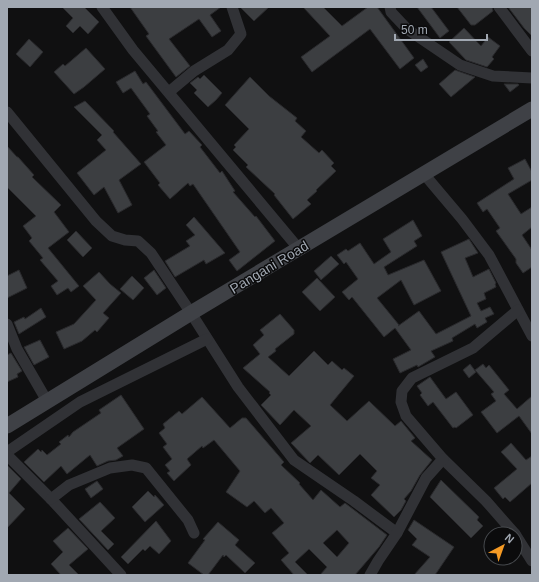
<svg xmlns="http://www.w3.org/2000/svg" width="539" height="582" font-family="Arial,sans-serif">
	<rect width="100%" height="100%" fill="#101011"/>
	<g fill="#3c3e41" stroke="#2a2a2d" fill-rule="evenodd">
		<polygon points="62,7 84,7 99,22 88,34 80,26 73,33 66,26 73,18"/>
		<polygon points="130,7 221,7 210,15 221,31 212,37 199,19 169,39 190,66 176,77 146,36 149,34"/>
		<polygon points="240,7 269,7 254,21"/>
		<polygon points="303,7 323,7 342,26 368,7 377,7 414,58 400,69 370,29 312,72 301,57 330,36"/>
		<polygon points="417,7 431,7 449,31 440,38"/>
		<polygon points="457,7 492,7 493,11 475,25 471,25"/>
		<polygon points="508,7 532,7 532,36 524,28"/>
		<polygon points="464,28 481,46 488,37 500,46 492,57 494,59 487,67 466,60 449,42"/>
		<polygon points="29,39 43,52 30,67 16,54"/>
		<polygon points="86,48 105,69 84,87 74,94 54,72 63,64 65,66"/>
		<polygon points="423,59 428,67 421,72 415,65"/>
		<polygon points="455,70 475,77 451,97 439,84"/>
		<polygon points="135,71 143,84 146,82 185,134 189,131 202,145 200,147 220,173 222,171 235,191 233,192 255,217 256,216 275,241 237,271 229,260 240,252 193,184 190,186 188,183 170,199 158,185 160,183 144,162 166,145 156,132 158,131 147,116 150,114 131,88 123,93 116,82"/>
		<polygon points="204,75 222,93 216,100 208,107 194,93 197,90 190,83 198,77 200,79"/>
		<polygon points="250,77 269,96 297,118 295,121 306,131 301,137 319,153 322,150 334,163 331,166 336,171 316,190 317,191 307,200 311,204 293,219 274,195 275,194 246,167 248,165 233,150 236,147 234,145 249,129 225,105"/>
		<polygon points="504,84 518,84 519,85 510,92"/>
		<polygon points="85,101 114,131 113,132 141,164 119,180 132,205 118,213 104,187 94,195 77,173 106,150 97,140 102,135 74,107"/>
		<polygon points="7,146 17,157 18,157 34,175 32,177 61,205 54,212 69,232 48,248 79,286 71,292 68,288 57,295 51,286 58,281 40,260 43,258 29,241 32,238 23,226 36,216 7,187"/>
		<polygon points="525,159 532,172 532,180 508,194 521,214 532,207 532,227 522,235 532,250 532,267 523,273 516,263 516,259 496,231 500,228 487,209 483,212 477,203 514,179 508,168"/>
		<polygon points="194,217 225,253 206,264 204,260 175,277 165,261 190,246 186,241 195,235 186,225"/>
		<polygon points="413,220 422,236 414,241 417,246 384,267 388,275 424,260 441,291 414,305 401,280 377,298 399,325 398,326 419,311 436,334 471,316 441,252 469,239 478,253 465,258 473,277 489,269 496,283 495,284 496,287 484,293 486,299 477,303 481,311 490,307 494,314 485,318 487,322 477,328 475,324 452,338 453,341 431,351 435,357 418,367 417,365 400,373 393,359 411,350 395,328 384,337 352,297 349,300 342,292 358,279 346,262 344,264 337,255 346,249 348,251 360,243 374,264 391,252 383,239"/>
		<polygon points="76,231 92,248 83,257 67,240"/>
		<polygon points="331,256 339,264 321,280 314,271"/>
		<polygon points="19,270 27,288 7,298 7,276"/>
		<polygon points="154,270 166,288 157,295 144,278"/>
		<polygon points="99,272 110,284 121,293 103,313 109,318 97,332 95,330 82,341 64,349 56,332 74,324 96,300 83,286"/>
		<polygon points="132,276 144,288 133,300 120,289"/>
		<polygon points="317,278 335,297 320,311 302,292"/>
		<polygon points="41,308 46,317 19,334 14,322 24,317 25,319"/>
		<polygon points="280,314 294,330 294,334 275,349 276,351 268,357 289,376 314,351 328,365 332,361 342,370 344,368 354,376 330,405 347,421 369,401 395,426 401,421 415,438 411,441 432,460 420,475 411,491 404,499 406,501 401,510 394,517 371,495 380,485 371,478 377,471 360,454 339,475 318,455 310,463 291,443 311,426 294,410 280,425 261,405 271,395 269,393 270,392 243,368 260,354 253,345 264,335 260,330"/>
		<polygon points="40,340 49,357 34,365 24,347"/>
		<polygon points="11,353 22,371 17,374 18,377 7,382 7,355"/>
		<polygon points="470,364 476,372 469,378 463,370"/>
		<polygon points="483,364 486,368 489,365 509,390 504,394 517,409 532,396 532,434 519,416 497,433 481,412 496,401 491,394 494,392 475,370"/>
		<polygon points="430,377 446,399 456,392 473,415 456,428 455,427 453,428 433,402 428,406 420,395 422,393 417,386"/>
		<polygon points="121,395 144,429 117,448 123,456 116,460 108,461 97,466 90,455 67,474 61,466 44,482 24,462 38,449 41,452 42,450 47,455 61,444 59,442 68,435 69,437 73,432 101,413 99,410"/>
		<path d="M202,397L230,428L242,418H246L284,462L281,465L300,483L299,484L313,500L321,490L340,507L345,503L387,535L379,547L355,575H320L327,567L309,549L295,562L308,575H294L281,560L289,553L272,533L284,523L271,508L265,513L254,501L247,507L226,492L240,471L214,440L203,448L202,446L187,459L191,465L174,481L167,473L170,471L165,465L172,459L163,447L167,444L159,433L165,428L163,424L179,411L182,414ZM337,530L349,543L337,557L323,543Z"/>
		<polygon points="511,443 526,460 532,456 532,483 510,502 505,497 503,499 494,488 517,469 501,452"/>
		<polygon points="7,465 21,479 9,493 25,509 7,528"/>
		<polygon points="441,480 479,517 477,520 483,526 471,538 430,497"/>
		<polygon points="97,481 103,489 91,498 85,489"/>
		<polygon points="148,491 154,497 155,495 164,505 145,522 132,507"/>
		<polygon points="100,502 115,518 101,531 114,544 108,550 79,519"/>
		<polygon points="414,520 454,547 435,575 414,575 430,557 412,545 417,539 408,530"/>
		<polygon points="156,521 171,541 159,554 150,546 145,551 143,549 128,564 121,557"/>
		<polygon points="218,522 239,540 235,545 255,563 245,573 226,555 224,557 223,555 208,575 204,575 188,563 205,540 203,539"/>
		<polygon points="68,528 88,549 69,565 79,575 61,575 51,564 63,552 53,541"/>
	</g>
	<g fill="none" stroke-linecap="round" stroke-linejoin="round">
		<g stroke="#313236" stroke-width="11">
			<polyline points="102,7 133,50 299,249"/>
			<polyline points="390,7 391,12 407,29 460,65 493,76 532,78"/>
			<polyline points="499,7 532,51"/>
			<polyline points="169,92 194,71 228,50 241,34 232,7"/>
			<polyline points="7,112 96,221 112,236 125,240 138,241 151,253 191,313 238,387 294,460 354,501 397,533"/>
			<polyline points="424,174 462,219 489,255 532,336"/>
			<polyline points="7,324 17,349 47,401"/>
			<polyline points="7,452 80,402 207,339"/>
			<polyline points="7,455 51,499 121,575"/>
			<polyline points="51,499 69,485 110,468 132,465 146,468 188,520 194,533"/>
			<polyline points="515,534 486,501 443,459 406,416 401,402 402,391 412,378 473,348 518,310"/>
			<polyline points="515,534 532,561"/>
			<polyline points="370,575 378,561 397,533 426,478 443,459"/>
		</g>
		<polyline stroke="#3f4146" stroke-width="15" points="7,426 191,313 532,109"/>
	</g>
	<g text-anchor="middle" stroke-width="3" stroke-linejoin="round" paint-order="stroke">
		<g font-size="14" fill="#a1a8b2" stroke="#0b0b0c">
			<text transform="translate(269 267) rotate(-31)" y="5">Pangani Road</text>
		</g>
	</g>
	<rect width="539" height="582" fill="none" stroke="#a1a8b2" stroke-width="16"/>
	<g transform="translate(503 546) rotate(41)"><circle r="19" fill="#0b0b0c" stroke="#474a4e"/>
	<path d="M0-3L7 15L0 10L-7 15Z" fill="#f59a24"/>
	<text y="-6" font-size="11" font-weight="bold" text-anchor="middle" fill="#a1a8b2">N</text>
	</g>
	<path d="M395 34v6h92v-6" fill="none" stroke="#a1a8b2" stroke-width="2"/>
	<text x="401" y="34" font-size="12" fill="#a1a8b2" stroke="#0b0b0c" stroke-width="3" paint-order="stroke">50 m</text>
</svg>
